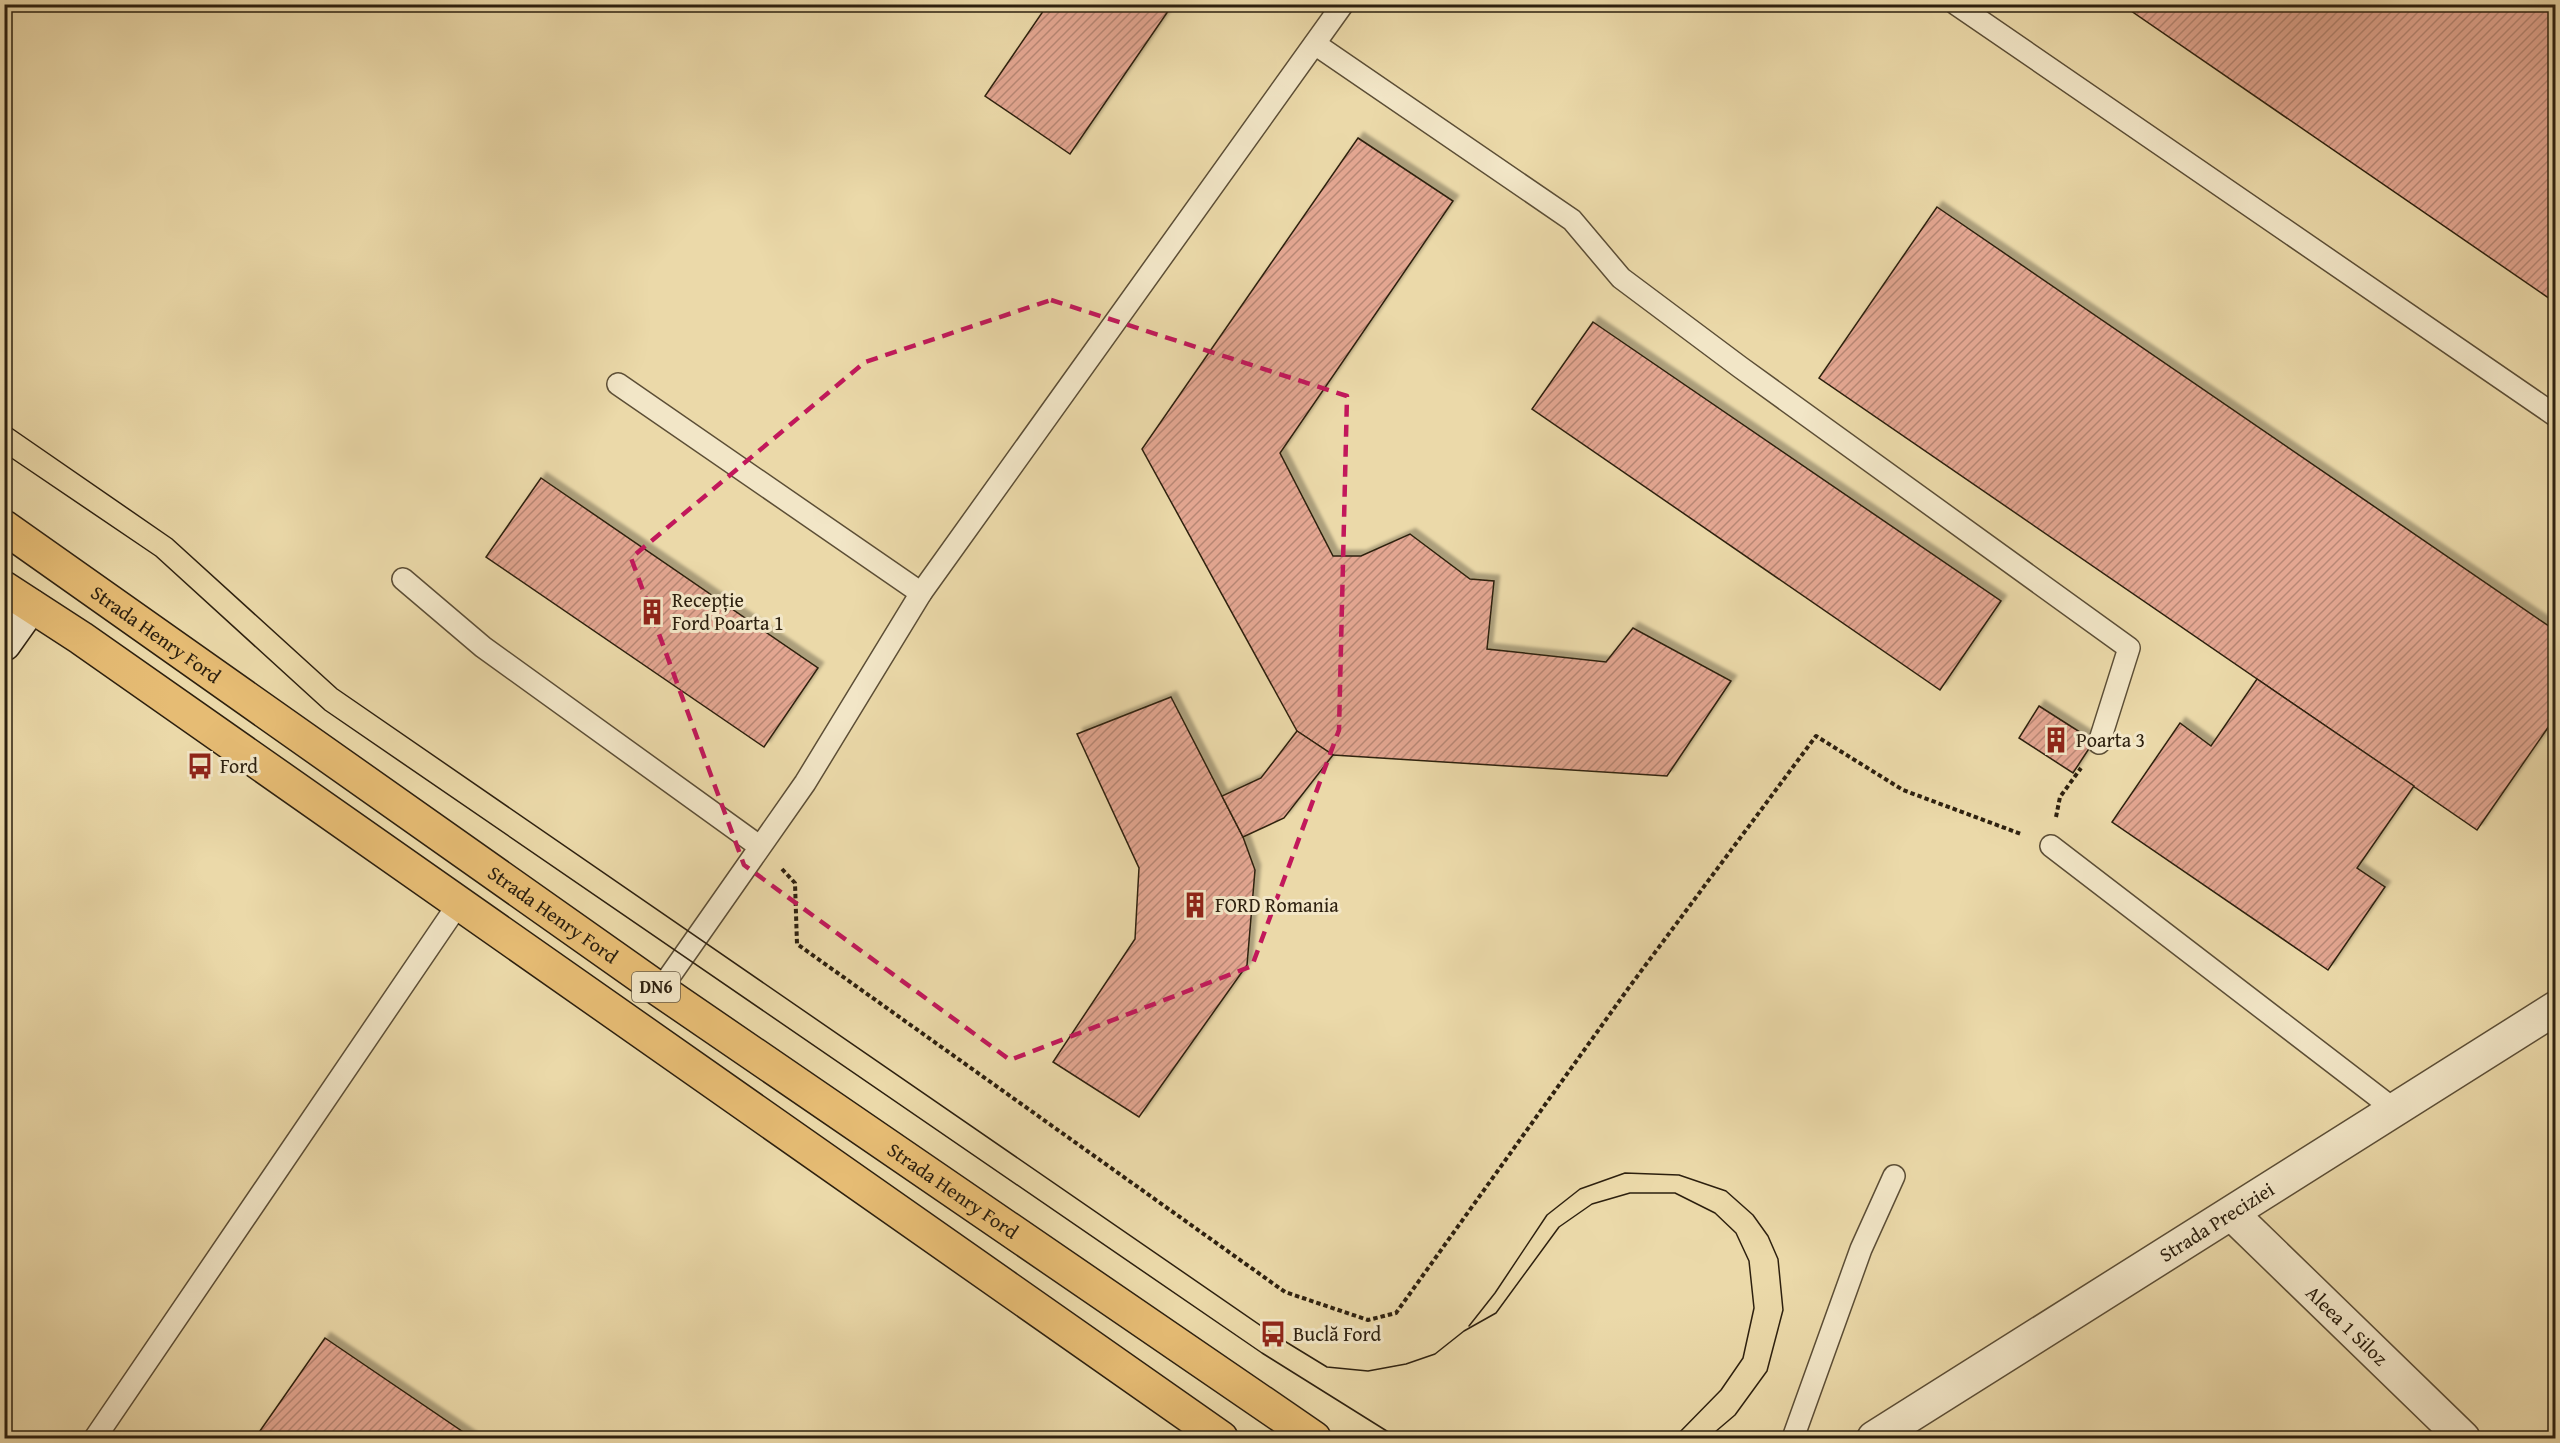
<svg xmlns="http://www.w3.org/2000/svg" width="2560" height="1443" font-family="'Gentium Book Plus',serif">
	<defs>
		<pattern id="building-hatch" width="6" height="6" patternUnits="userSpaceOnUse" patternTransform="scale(1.5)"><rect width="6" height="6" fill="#e3a691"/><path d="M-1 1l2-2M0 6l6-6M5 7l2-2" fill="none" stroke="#b88775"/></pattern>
		<filter id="shadow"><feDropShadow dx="5.5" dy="-5.5" stdDeviation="1.5" flood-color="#0004"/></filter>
	</defs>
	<rect width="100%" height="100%" fill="#ebd9a9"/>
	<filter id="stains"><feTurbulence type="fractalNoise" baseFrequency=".00333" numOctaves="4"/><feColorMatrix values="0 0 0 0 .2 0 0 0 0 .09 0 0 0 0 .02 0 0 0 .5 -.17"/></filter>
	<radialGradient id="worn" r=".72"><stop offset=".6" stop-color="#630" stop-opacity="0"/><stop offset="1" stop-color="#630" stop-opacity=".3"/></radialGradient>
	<g fill="url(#building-hatch)" stroke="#2d200f" stroke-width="1.5" filter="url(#shadow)">
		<polygon points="1048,4 1173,4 1070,154 985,96"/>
		<polygon points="2121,4 2556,4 2556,303"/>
		<polygon points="1358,138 1453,201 1280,453 1333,556 1361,556 1410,534 1470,579 1494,581 1487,649 1606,662 1633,628 1731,681 1667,776 1333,755 1297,731 1142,449"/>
		<polygon points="1937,207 2556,631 2556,716 2477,830 1819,378"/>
		<polygon points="1593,322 2001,601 1940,690 1532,409"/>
		<polygon points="541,478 818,668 764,747 486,557"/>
		<polygon points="2257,679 2414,786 2357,868 2385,887 2328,970 2112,822 2180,723 2211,746"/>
		<polygon points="1171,697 1243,837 1255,870 1247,965 1139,1117 1053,1062 1135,939 1139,868 1077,734"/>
		<polygon points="2039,706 2094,741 2073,773 2019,738"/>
		<polygon points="1297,731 1333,755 1284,818 1243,837 1222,796 1261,778"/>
		<polygon points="325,1338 472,1438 255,1438"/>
	</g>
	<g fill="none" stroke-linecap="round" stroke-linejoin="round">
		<g stroke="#5c4e36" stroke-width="24">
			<g id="lane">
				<polyline points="1956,4 2556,416"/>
				<polyline points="1315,44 1572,220 1621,278 1740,367 2129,648 2099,743"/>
				<polyline points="618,384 921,593"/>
				<polyline points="403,579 483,647 759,846"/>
				<polyline points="2051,846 2395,1110"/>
				<polyline points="660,990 805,783 921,593 1343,4"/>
				<polyline points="95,1438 459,903"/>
				<polyline points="1793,1438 1861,1249 1894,1176"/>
			</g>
		</g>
		<g stroke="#5c4e36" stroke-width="36">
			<g id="street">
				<path id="s1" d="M2232,1214L2463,1438"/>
				<path id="s2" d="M1874,1438L2556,1008"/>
			</g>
		</g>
		<g stroke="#2d200f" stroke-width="36">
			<polyline id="secondary" points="4,644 31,606"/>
		</g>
		<g stroke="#2d200f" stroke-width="36">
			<g id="primary">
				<path id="s3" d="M4,527L660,990L1314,1438"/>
				<polyline points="4,588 81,638 1221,1438"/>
			</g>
		</g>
		<g stroke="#2d200f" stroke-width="4" stroke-dasharray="4.5 3" stroke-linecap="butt">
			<polyline points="2056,817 2060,797 2081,768"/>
			<polyline points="782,869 795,883 797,944 1285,1292 1368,1320 1396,1313 1630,986 1816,736 1903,790 2021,834"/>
		</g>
		<use href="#lane" stroke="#f2e6c7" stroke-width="21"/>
		<use href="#street" stroke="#f2e6c7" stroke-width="33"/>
		<use href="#secondary" stroke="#f2e6c7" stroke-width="33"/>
		<use href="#primary" stroke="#e6bc74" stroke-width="33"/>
		<g stroke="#2d200f" stroke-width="1.5">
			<polyline points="4,423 172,539 337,689 1273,1334 1327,1367 1368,1371 1406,1364 1435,1354 1464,1331 1496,1313 1559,1227 1592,1204 1630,1193 1675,1193 1715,1213 1736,1233 1749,1261 1754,1308 1743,1358 1721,1390 1674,1438"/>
			<polyline points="4,453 156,556 325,710 1262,1353 1398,1438"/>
			<polyline points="1469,1326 1495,1293 1547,1215 1580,1189 1625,1173 1679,1175 1726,1191 1753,1215 1768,1236 1778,1259 1783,1310 1767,1371 1735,1415 1708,1438"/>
		</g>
	</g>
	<path fill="none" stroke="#c2185b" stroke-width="4.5" stroke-dasharray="12 8" stroke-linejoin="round" d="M1051,300L1347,396L1339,730L1252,966L1010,1060L744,865L631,558L865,362Z"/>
	<defs>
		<g id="building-bare" transform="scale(2.07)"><path d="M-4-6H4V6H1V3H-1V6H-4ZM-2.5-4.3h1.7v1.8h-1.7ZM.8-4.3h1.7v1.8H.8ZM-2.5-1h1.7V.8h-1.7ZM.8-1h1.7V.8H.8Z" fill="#8f2418" stroke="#f2e6c7" stroke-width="2.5" paint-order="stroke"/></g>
		<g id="bus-bare" transform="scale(2.07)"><path d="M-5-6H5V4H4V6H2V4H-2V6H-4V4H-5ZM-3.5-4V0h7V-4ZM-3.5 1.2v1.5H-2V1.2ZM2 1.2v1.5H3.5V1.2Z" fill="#8f2418" stroke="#f2e6c7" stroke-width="2.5" paint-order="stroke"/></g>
	</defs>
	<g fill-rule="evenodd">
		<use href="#building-bare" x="652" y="612"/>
		<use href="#building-bare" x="2056" y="740"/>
		<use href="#bus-bare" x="200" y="766"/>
		<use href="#building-bare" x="1195" y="905"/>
		<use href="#bus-bare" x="1273" y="1334"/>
	</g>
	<g text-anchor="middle" stroke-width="6" stroke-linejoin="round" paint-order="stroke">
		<rect fill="#f2e6c7" stroke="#685b46" stroke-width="1.5" x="632" y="972" width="48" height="30" rx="4.5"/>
		<g font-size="18" font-weight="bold" fill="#2d200f">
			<text x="656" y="993">DN6</text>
		</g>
		<g font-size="20" fill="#2d200f" stroke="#f2e6c7" text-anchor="start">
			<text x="672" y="607">Recepție<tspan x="672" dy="23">Ford Poarta 1</tspan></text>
			<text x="2076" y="747">Poarta 3</text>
			<text x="220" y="773">Ford</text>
			<text x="1215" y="912">FORD Romania</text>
			<text x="1293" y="1341">Buclă Ford</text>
		</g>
		<g font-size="20" fill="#2d200f" stroke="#f2e6c7">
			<text dy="7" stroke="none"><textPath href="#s3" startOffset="186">Strada Henry Ford</textPath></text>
			<text dy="7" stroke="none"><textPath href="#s3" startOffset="672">Strada Henry Ford</textPath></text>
			<text dy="7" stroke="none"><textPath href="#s3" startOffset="1158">Strada Henry Ford</textPath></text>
			<text dy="7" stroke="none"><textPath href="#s2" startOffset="405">Strada Preciziei</textPath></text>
			<text dy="7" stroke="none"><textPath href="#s1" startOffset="160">Aleea 1 Siloz</textPath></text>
		</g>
	</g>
	<rect width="2560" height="1443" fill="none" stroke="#ebd9a9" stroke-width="24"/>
	<rect x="6" y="6" width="2548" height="1431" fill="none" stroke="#2d200f" stroke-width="3"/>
	<rect x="12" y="12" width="2536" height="1419" fill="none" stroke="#2d200f" stroke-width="1.5"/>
	<rect width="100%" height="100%" filter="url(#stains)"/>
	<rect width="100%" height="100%" fill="url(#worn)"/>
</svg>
